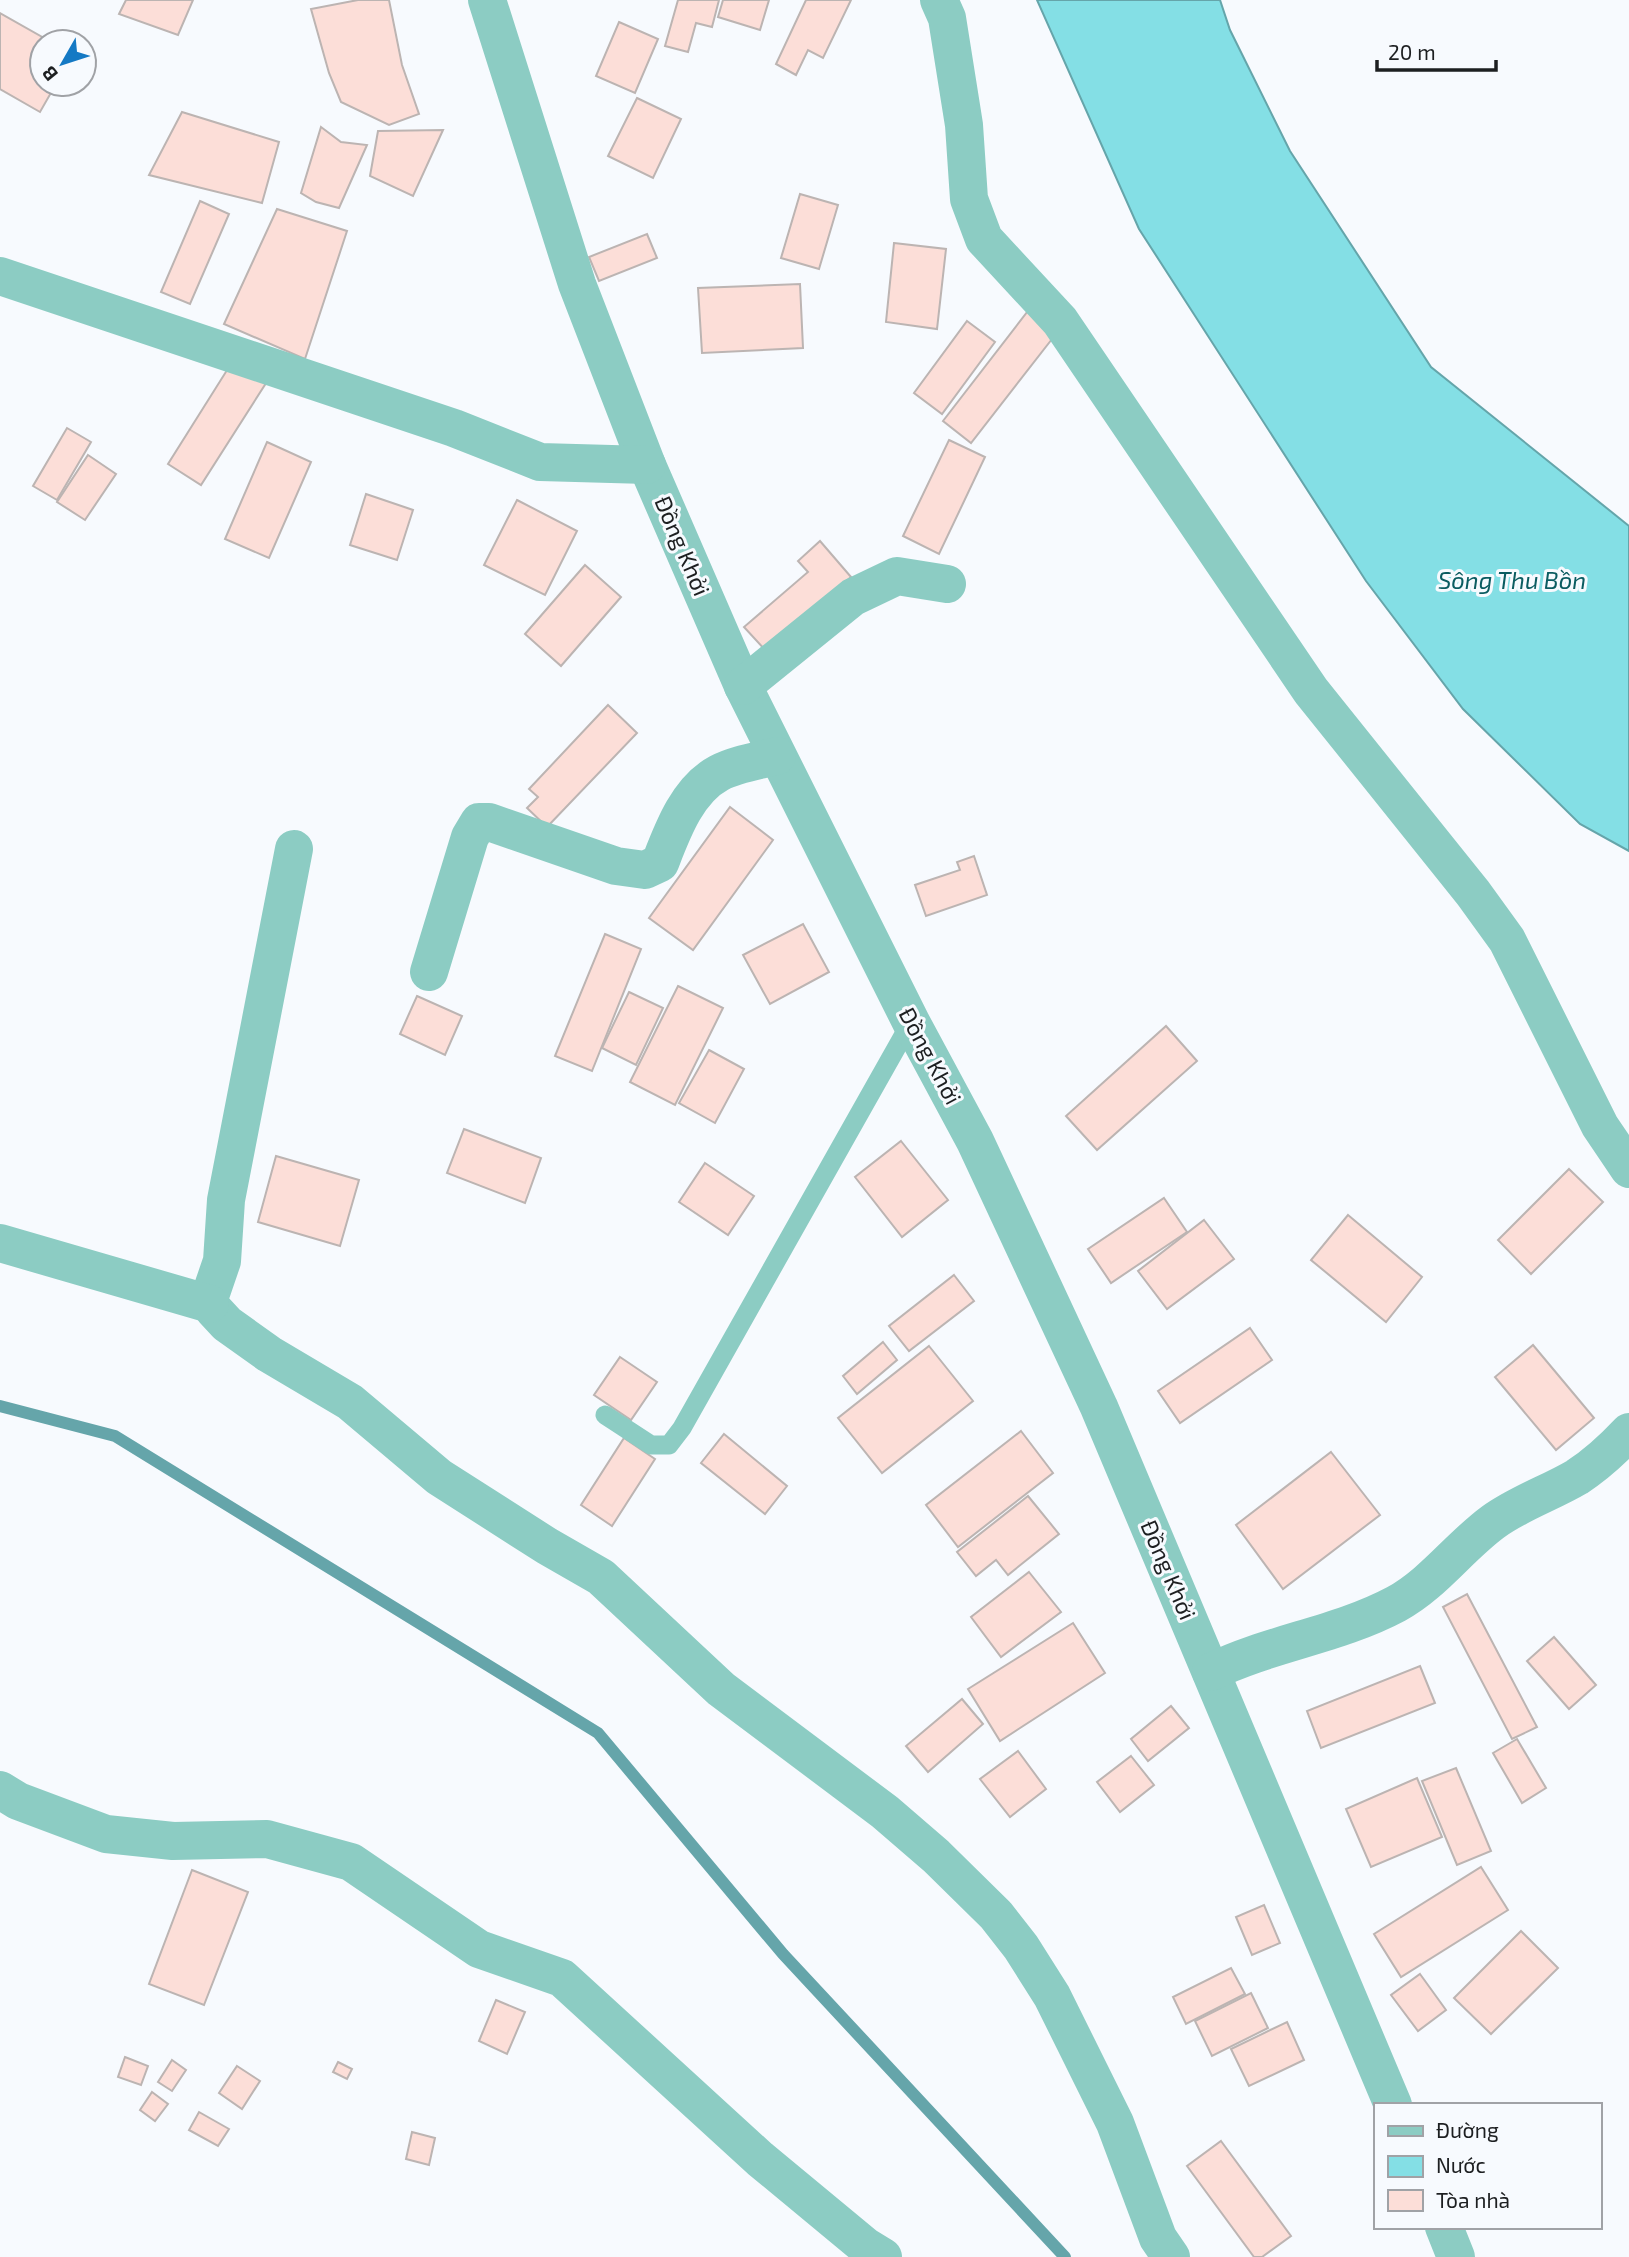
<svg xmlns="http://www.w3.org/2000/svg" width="1629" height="2257" font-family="'Exo 2',sans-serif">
	<rect width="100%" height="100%" fill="#f7fafe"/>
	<polygon fill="#84dfe5" stroke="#65a5aa" stroke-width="2" points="1037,0 1220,0 1230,30 1290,151 1431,367 1629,526 1629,851 1580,824 1463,709 1366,581 1139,229"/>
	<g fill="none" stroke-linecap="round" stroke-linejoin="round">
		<polyline stroke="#65a5aa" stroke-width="12" points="0,1406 115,1436 598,1733 783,1954 1065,2257"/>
	</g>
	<g fill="#fcded8" stroke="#bcb4b2" stroke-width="2">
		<polygon points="126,0 193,0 178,35 119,14"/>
		<polygon points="358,0 389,0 402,65 419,114 389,125 341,102 329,73 311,9"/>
		<polygon points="678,0 719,0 712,27 696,23 688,52 665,46"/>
		<polygon points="723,0 769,0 760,30 718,17"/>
		<polygon points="806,0 851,0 823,58 808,50 796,75 776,64"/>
		<polygon points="0,13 51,42 42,42 42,84 56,84 40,112 0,89"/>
		<polygon points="619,22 658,39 635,93 596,76"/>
		<polygon points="637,98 681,119 653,178 608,156"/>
		<polygon points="182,112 279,142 262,203 149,175"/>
		<polygon points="321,127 341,142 367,145 339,208 316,202 301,193"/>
		<polygon points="443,130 413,196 370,176 378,131"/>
		<polygon points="800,194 838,205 819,269 781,258"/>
		<polygon points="200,201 229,214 190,304 161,292"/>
		<polygon points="277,209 347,231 305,359 224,324"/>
		<polygon points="647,234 657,258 599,281 589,257"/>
		<polygon points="894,243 946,249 937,329 886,322"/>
		<polygon points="800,284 803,348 702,353 698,288"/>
		<polygon points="1031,307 1059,330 971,443 943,421"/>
		<polygon points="967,321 995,342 942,414 914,393"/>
		<polygon points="234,359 268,380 201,485 168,464"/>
		<polygon points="67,428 91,442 57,500 33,486"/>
		<polygon points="949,440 985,457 939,554 903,536"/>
		<polygon points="267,442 311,462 269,558 225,539"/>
		<polygon points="88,455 116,474 85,520 57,502"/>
		<polygon points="366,494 413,510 397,560 350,545"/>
		<polygon points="517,500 577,531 545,595 484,565"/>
		<polygon points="820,541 851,577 766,651 744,627 808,572 798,561"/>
		<polygon points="585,565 621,597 561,666 525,634"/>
		<polygon points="608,705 637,733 547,827 527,808 538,797 529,789"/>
		<polygon points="730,807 773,840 693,950 649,918"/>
		<polygon points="974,856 987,895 926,916 915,885 960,870 957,862"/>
		<polygon points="803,924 829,972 770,1004 743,955"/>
		<polygon points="605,934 641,949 592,1071 555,1056"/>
		<polygon points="678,986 723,1008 675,1105 630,1082"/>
		<polygon points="629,992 663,1008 636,1065 602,1048"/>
		<polygon points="417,996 462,1016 445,1055 400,1034"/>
		<polygon points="1166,1026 1197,1061 1097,1150 1066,1116"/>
		<polygon points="709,1050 744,1069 715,1123 679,1103"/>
		<polygon points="464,1129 541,1158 525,1203 447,1173"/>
		<polygon points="901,1141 948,1200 902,1237 855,1177"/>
		<polygon points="276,1156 359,1180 340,1246 258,1222"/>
		<polygon points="705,1163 754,1196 728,1235 679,1202"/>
		<polygon points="1569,1169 1603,1202 1531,1274 1498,1240"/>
		<polygon points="1164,1198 1187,1232 1111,1283 1088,1249"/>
		<polygon points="1348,1215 1422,1277 1386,1322 1311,1260"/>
		<polygon points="1204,1220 1234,1259 1167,1309 1138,1271"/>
		<polygon points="954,1275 974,1301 909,1351 889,1326"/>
		<polygon points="1250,1328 1272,1360 1180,1423 1158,1391"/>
		<polygon points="883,1342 897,1360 857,1394 843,1376"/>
		<polygon points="1533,1345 1594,1418 1556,1450 1495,1377"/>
		<polygon points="929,1346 973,1401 882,1473 838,1418"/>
		<polygon points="620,1357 657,1382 631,1420 594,1395"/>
		<polygon points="1021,1431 1053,1473 958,1547 926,1505"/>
		<polygon points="724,1434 787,1486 765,1514 701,1463"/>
		<polygon points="624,1438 655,1459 612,1526 581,1505"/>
		<polygon points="1331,1452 1380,1515 1283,1589 1236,1525"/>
		<polygon points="1028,1496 1059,1534 1008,1575 996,1560 976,1576 957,1552"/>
		<polygon points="1029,1572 1061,1612 1001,1657 971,1617"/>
		<polygon points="1467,1594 1537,1727 1512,1739 1443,1607"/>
		<polygon points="1073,1623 1105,1673 1000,1741 968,1689"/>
		<polygon points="1554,1637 1596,1685 1569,1709 1527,1661"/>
		<polygon points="1420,1666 1435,1703 1321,1748 1307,1711"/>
		<polygon points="962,1699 983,1724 928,1772 906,1746"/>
		<polygon points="1171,1706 1189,1728 1148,1761 1131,1739"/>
		<polygon points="1517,1739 1546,1788 1522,1803 1493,1753"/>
		<polygon points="1018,1751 1046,1789 1010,1817 980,1779"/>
		<polygon points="1131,1756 1154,1785 1120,1812 1097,1782"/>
		<polygon points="1456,1768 1491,1851 1457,1865 1422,1781"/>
		<polygon points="1417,1778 1442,1837 1371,1867 1346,1809"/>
		<polygon points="1481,1867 1508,1910 1401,1977 1374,1934"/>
		<polygon points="192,1870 248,1892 204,2005 149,1984"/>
		<polygon points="1264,1905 1280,1943 1252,1955 1236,1917"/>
		<polygon points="1521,1931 1558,1968 1491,2034 1454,1998"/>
		<polygon points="1231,1968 1245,1994 1186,2024 1173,1997"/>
		<polygon points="1420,1974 1446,2010 1418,2031 1391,1995"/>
		<polygon points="1251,1993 1268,2028 1212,2056 1195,2021"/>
		<polygon points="496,2000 525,2012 507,2054 479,2041"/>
		<polygon points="1287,2022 1304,2060 1249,2086 1231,2049"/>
		<polygon points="125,2057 148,2066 141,2085 118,2077"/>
		<polygon points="172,2060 186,2070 172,2091 158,2082"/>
		<polygon points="338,2062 352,2069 347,2079 333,2072"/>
		<polygon points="237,2066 260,2081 242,2109 219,2093"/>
		<polygon points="152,2092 168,2104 155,2121 140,2110"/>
		<polygon points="199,2112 229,2129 218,2146 189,2130"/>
		<polygon points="412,2132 435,2138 429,2165 406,2159"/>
		<polygon points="1221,2141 1291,2236 1262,2257 1254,2257 1187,2166"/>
	</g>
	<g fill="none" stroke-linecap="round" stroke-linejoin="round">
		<polyline stroke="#8cccc3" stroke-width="19" points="605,1415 651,1445 669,1445 682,1428 911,1022"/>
		<g stroke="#8cccc3" stroke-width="38">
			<polyline points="487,0 577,284 647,465 743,686 911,1022 975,1141 1099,1407 1393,2105"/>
			<polyline points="939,0 947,18 964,125 969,199 984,239 1060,321 1311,691 1473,893 1507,940 1600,1126 1629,1169"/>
			<polyline points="0,276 454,428 540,462 647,465"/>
			<polyline points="743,686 853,597 897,576 947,584"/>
			<polyline points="294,849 226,1200 222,1261 210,1296 210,1304 214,1310 227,1324 269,1354 350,1402 439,1477 547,1546 601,1577 721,1689 885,1812 936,1856 996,1915 1021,1947 1052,1996 1115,2123 1158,2238 1171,2257"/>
			<path d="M429,972L470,837L479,822H489L616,866L645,870L660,863C672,832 687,790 719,773C736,764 758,761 777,756"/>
			<polyline points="0,1243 210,1304"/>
			<path d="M1211,1672C1270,1643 1338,1635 1396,1604C1433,1584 1459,1547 1493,1522C1519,1503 1550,1493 1577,1477C1597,1464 1613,1449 1629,1432"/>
			<polyline points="0,1790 18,1801 106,1834 173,1841 267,1839 351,1862 479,1949 562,1978 760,2159 865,2246 883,2257"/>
			<polyline points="1444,2227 1456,2257"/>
		</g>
	</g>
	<g text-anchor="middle" stroke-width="6" stroke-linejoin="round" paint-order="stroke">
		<g font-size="23" fill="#1d1f21" stroke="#f7fafe">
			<text transform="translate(682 546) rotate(67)" y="8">Đồng Khởi</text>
			<text transform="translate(930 1056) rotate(62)" y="8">Đồng Khởi</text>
			<text transform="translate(1168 1570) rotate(67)" y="8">Đồng Khởi</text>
		</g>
		<g font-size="24" font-style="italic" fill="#0b5c61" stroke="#f7fafe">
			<text x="1512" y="589">Sông Thu Bồn</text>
		</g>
	</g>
	<rect x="1374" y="2103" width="228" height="126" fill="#f7fafe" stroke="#a0a2a6" stroke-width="2"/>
	<rect x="1388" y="2126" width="35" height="10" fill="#8cccc3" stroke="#a0a2a6" stroke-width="2"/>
	<text x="1436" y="2138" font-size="21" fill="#1d1f21">Đường</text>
	<rect x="1388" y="2156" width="35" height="21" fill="#84dfe5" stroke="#a0a2a6" stroke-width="2"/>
	<text x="1436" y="2173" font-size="21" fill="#1d1f21">Nước</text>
	<rect x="1388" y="2190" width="35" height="21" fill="#fcded8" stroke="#a0a2a6" stroke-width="2"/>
	<text x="1436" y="2208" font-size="21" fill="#1d1f21">Tòa nhà</text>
	<g transform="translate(63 63) rotate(231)"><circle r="33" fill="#f7fafe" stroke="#a0a2a6" stroke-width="2"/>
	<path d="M0-5L12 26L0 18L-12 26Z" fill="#1479c4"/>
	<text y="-10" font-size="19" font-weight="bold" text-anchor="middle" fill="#1d1f21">B</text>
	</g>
	<path d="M1377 60v10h119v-10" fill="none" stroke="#1d1f21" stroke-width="3.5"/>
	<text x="1388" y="60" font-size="21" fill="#1d1f21" stroke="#f7fafe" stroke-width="5" paint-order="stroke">20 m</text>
</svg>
